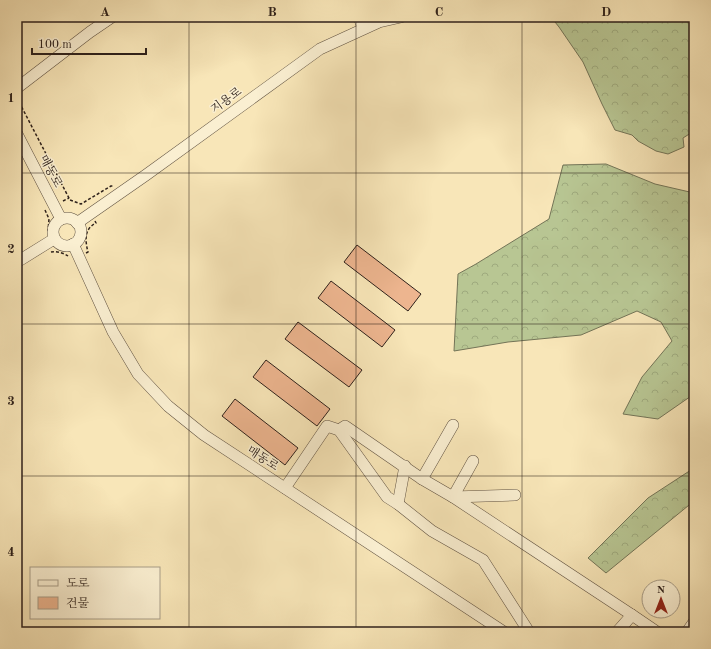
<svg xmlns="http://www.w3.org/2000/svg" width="711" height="649" font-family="'Old Standard TT','Noto Serif KR',serif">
	<defs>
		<pattern id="forest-crowns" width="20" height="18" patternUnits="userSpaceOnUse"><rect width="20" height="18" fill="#b8c693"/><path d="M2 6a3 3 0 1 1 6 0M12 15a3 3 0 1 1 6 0" fill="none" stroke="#9eaa7e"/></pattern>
	</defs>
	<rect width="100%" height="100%" fill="#f8e6b8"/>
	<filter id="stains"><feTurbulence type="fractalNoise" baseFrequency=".005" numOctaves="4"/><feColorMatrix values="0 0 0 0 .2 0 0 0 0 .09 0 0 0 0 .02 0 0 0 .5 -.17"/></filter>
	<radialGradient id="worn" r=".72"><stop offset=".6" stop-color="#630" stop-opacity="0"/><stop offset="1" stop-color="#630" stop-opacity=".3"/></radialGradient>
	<g fill="url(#forest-crowns)" stroke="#737457">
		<polygon points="551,17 685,17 690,22 694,23 694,131 683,138 684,147 668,154 656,151 638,141 632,135 615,130 602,104 583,62 559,27"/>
		<polygon points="606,164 655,184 694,193 694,394 658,419 623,414 642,377 672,341 661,322 637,311 581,335 508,342 454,351 458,274 476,264 549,219 563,165"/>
		<polygon points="694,468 694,501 606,573 588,558 648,498"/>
	</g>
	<g fill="#edb58f" stroke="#2e211b">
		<polygon points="357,245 421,294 408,311 344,262"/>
		<polygon points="331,281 395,330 382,347 318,298"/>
		<polygon points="298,322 362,370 349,387 285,339"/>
		<polygon points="266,360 330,409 317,426 253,377"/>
		<polygon points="235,399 298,448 285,465 222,416"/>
	</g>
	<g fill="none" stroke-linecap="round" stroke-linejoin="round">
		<g stroke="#605242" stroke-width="12">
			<g id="minor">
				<polyline points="359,17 363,28"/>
				<polyline points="17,88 90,32 112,17"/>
				<polyline points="17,134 61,219"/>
				<circle cx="67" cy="232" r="14"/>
				<polyline points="77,223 146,175 320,49 379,22 401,17"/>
				<polyline points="73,244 113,332 138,374 168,406 204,435 504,632"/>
				<polyline points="17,262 54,239"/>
				<polyline points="339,430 345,426 422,479 453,497 515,495"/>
				<polyline points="473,461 453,497 632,615"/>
				<polyline points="422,479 453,425"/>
				<polyline points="285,488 327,426 339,430 387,497 398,504 432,531 483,560 529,632"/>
				<polyline points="398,504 405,466"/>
				<polyline points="617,632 632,615 657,632"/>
				<polyline points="687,632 694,622"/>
			</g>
		</g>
		<g stroke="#2e211b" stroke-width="1.5" stroke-dasharray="3 2" stroke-linecap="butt">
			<polyline points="17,98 70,200 81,204 111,186 114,186"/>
			<polyline points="63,201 69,198"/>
			<polyline points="45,210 49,219 48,231"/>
			<path d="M51,252C56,251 64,253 68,256"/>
			<path d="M86,253L88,252C85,240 84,229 96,223L95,221"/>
		</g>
		<use href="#minor" stroke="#faefd1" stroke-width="11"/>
	</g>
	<path fill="none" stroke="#2e211b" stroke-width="1" stroke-opacity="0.55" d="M189,17V632M356,17V632M522,17V632M17,173H694M17,324H694M17,476H694"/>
	<g text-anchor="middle" stroke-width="3" stroke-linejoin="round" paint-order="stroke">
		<g font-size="12" fill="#2e211b" stroke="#faefd1">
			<text transform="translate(226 100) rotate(-36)" y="4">지용로</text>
			<text transform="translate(51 171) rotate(62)" y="4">매동로</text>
			<text transform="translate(263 458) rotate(33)" y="4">매동로</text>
		</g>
	</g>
	<rect width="711" height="649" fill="none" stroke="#f8e6b8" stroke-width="44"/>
	<rect x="30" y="567" width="130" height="52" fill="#faefd1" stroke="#a89d88"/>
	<rect x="38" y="580" width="20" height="6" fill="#faefd1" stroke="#a89d88"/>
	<text x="66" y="587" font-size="12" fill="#2e211b">도로</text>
	<rect x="38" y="597" width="20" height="12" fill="#edb58f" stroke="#a89d88"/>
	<text x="66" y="607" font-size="12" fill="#2e211b">건물</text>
	<g transform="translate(661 599)"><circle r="19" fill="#faefd1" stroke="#a89d88"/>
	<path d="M0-3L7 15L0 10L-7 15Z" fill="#8f2418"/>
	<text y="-6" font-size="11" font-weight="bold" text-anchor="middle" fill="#2e211b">N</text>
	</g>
	<path d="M32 48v6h114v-6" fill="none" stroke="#2e211b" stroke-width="2"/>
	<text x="38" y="48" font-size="12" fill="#2e211b" stroke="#faefd1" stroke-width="3" paint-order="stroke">100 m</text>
	<rect x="22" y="22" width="667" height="605" fill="none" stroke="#2e211b" stroke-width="1.5"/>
	<g font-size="13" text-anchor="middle" font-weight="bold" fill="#2e211b">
		<text x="105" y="16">A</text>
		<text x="272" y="16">B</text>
		<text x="439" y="16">C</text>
		<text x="606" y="16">D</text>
		<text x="11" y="102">1</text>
		<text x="11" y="253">2</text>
		<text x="11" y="405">3</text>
		<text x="11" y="556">4</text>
	</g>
	<rect width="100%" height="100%" filter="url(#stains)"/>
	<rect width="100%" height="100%" fill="url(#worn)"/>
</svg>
